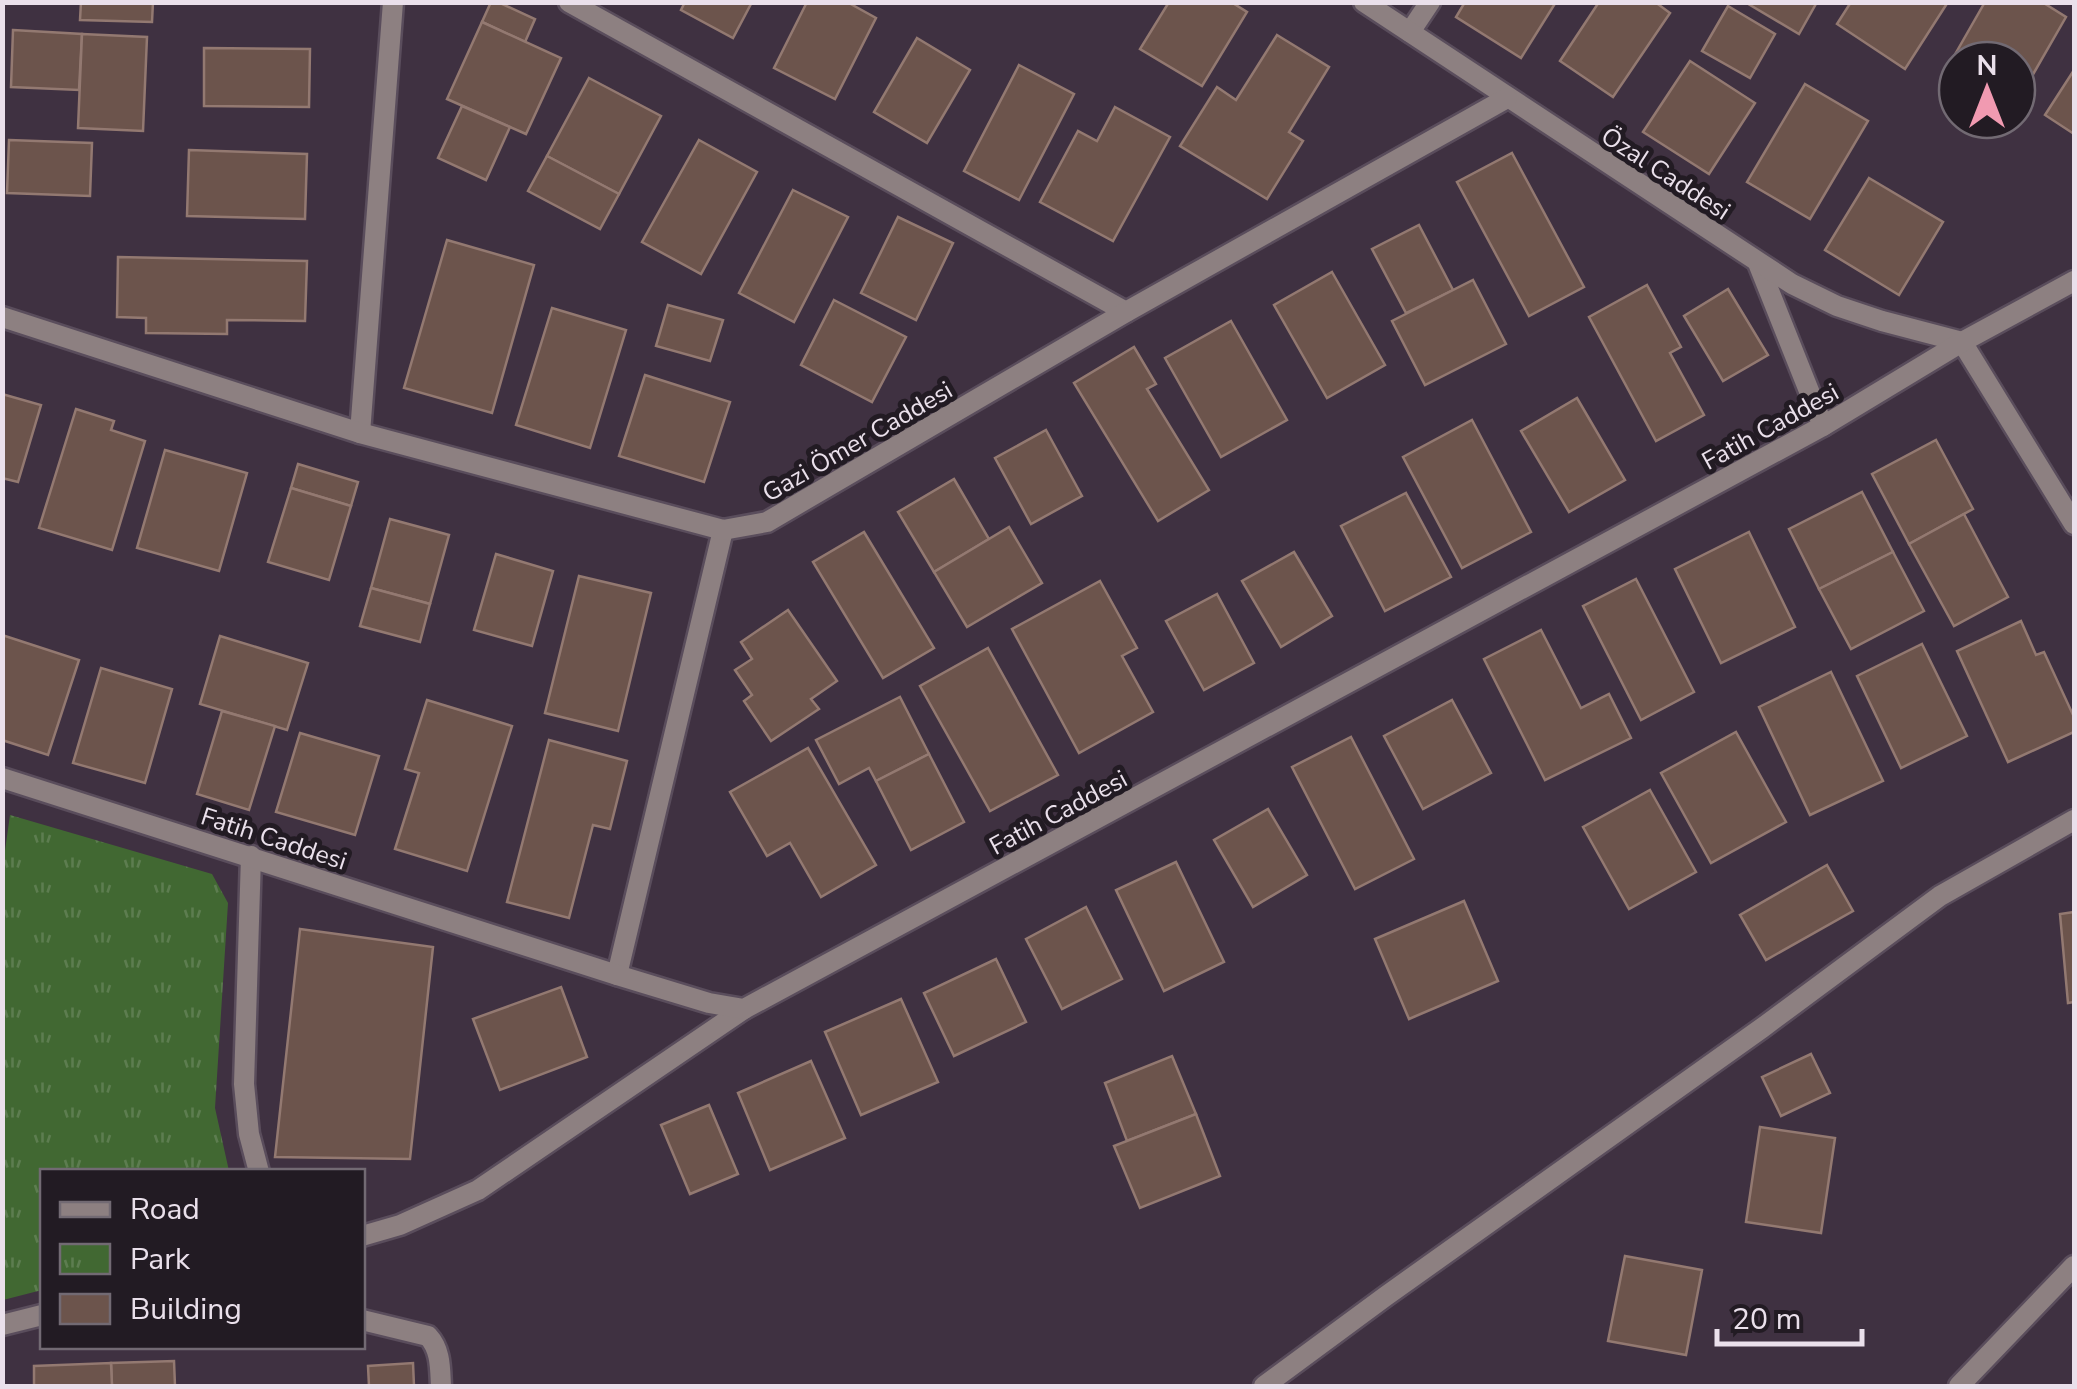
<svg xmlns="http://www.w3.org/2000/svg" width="2077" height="1389" font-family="'Nunito Sans',sans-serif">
	<defs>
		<pattern id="park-tufts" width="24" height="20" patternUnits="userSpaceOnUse" patternTransform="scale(2.5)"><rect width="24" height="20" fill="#416832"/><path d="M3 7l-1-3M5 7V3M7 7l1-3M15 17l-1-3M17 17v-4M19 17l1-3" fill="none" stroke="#5d7d50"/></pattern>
	</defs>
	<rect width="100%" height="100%" fill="#3f3141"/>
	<polygon fill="url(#park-tufts)" points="10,815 212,874 228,903 215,1108 229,1171 42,1172 42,1290 3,1300 2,872"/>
	<g fill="#6c544c" stroke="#937971" stroke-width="2.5">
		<polygon points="81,2 153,2 152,22 80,20"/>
		<polygon points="491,2 498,2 535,19 525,42 482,22"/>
		<polygon points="685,2 752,2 733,38 681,10"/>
		<polygon points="807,2 847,2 876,18 835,99 774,68"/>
		<polygon points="1169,2 1231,2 1247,12 1202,86 1140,49"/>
		<polygon points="1465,2 1556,2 1521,58 1456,17"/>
		<polygon points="1599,2 1655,2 1670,13 1613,97 1560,61"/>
		<polygon points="1745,2 1817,2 1799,34"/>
		<polygon points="1851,2 1948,2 1905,69 1837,24"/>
		<polygon points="1985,2 2042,2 2066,17 2020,97 2017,95 2017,60 1957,60 1953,58"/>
		<polygon points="1728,6 1775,34 1750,78 1702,51"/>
		<polygon points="482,22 561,58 526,134 447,99"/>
		<polygon points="13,30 82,34 79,90 11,87"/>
		<polygon points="82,34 147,37 143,131 78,128"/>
		<polygon points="1277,35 1329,67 1289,132 1303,141 1267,199 1180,146 1217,87 1236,100"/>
		<polygon points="917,38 970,70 927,143 874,112"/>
		<polygon points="204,48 310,49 309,107 204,106"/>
		<polygon points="1690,61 1755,103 1709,174 1643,132"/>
		<polygon points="1019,65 1074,94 1019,200 964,171"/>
		<polygon points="2074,70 2074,134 2045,115"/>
		<polygon points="589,78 661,116 619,194 547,156"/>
		<polygon points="1805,84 1868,121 1810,219 1747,182"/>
		<polygon points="462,106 510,127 486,180 438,158"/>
		<polygon points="1115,107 1170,137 1113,241 1040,202 1078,131 1097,141"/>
		<polygon points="9,140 92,143 90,196 7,193"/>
		<polygon points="699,140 757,172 701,274 642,242"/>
		<polygon points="189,150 307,154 305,219 187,216"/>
		<polygon points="1512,153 1584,287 1529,316 1457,182"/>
		<polygon points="547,156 619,194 600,229 528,191"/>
		<polygon points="1869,178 1943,222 1899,295 1825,250"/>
		<polygon points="793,190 848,217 794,322 739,293"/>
		<polygon points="898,217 953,243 916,320 861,293"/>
		<polygon points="1419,225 1453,290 1406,313 1372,249"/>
		<polygon points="447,240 534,265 492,413 404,388"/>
		<polygon points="118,257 307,261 305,321 227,320 227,334 146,333 146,318 117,317"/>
		<polygon points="1332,272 1385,365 1327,398 1274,305"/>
		<polygon points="1473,280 1506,344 1425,385 1392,321"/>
		<polygon points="1647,285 1681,347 1670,353 1704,415 1656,441 1589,317"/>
		<polygon points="1728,289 1768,355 1723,381 1684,316"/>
		<polygon points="834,300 906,337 872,402 801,365"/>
		<polygon points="668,305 723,320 710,361 656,346"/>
		<polygon points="552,308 626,330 590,448 516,425"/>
		<polygon points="1231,321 1287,420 1221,457 1165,358"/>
		<polygon points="1134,347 1156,384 1147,389 1209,490 1158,521 1074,383"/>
		<polygon points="645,375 730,402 704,482 619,456"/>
		<polygon points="2,394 41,405 18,482 2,478"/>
		<polygon points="1577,398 1625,480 1569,512 1521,431"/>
		<polygon points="76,409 114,421 111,430 145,441 112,550 39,528"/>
		<polygon points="1472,420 1531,532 1462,568 1403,457"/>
		<polygon points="1046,430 1082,496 1031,524 995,458"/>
		<polygon points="1936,440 1973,509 1909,544 1872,474"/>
		<polygon points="165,450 247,473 219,571 137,548"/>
		<polygon points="298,464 358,482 351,506 291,488"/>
		<polygon points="954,479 989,539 934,572 898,512"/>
		<polygon points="291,488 351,506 329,580 268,562"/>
		<polygon points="1862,492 1893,552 1819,589 1789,529"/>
		<polygon points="1406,493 1451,577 1385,611 1341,526"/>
		<polygon points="1964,514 2008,597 1954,626 1909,544"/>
		<polygon points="390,519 449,535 430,604 371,588"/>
		<polygon points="1009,527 1042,583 967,627 934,572"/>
		<polygon points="864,532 934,648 883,678 813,562"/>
		<polygon points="1749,532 1795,627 1721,663 1675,569"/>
		<polygon points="1294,552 1332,616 1281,647 1242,581"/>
		<polygon points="1893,552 1924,611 1851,649 1819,589"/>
		<polygon points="496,554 553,571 532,646 474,630"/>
		<polygon points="579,576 651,593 618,731 545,713"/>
		<polygon points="1636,579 1694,692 1641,720 1583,606"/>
		<polygon points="1100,581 1137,648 1122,656 1153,712 1079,753 1012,629"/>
		<polygon points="371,588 430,604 420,642 360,626"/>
		<polygon points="1217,594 1254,663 1204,690 1166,621"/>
		<polygon points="788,610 837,681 811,699 819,709 771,741 744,701 752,695 735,670 752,659 741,642"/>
		<polygon points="2021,621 2036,655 2044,652 2074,717 2074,732 2008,762 1957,651"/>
		<polygon points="1541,630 1581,708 1609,694 1631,738 1545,780 1484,659"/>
		<polygon points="2,635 79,660 48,755 2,740"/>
		<polygon points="220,636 308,663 287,730 200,704"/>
		<polygon points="1922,644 1967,736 1901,768 1857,676"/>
		<polygon points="988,648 1058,775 990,811 920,686"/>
		<polygon points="101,668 172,689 145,783 73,763"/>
		<polygon points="1831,672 1883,781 1810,815 1759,707"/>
		<polygon points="900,697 929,754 876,781 869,768 839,784 816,740"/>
		<polygon points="427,700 512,726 467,871 395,849 419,773 405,769"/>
		<polygon points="1452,700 1491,773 1423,809 1384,736"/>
		<polygon points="222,711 275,726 249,810 197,794"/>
		<polygon points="1736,732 1786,822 1711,863 1661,773"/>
		<polygon points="300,733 379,756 355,835 276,812"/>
		<polygon points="1351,737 1414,859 1355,889 1292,767"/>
		<polygon points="549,740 627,761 610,829 593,825 569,918 507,902"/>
		<polygon points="808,748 876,865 821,897 790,843 767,856 730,792"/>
		<polygon points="929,754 964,822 911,850 876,781"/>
		<polygon points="1650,790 1696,872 1629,909 1583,827"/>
		<polygon points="1268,809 1307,875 1253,907 1214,840"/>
		<polygon points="1176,862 1224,962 1164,991 1116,890"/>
		<polygon points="1827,865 1853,911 1766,960 1740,915"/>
		<polygon points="1464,901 1498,981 1409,1019 1375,939"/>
		<polygon points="1086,907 1122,979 1062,1009 1026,939"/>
		<polygon points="2074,912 2074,1002 2068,1003 2060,914"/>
		<polygon points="300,929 433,947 410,1159 275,1157"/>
		<polygon points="996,959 1026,1022 954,1056 924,993"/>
		<polygon points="561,987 587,1057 500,1090 473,1019"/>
		<polygon points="901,999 938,1082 861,1115 825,1032"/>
		<polygon points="1811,1054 1830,1093 1781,1116 1762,1077"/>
		<polygon points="1172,1056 1196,1114 1127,1141 1105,1083"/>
		<polygon points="811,1061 845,1138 770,1170 738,1093"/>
		<polygon points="709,1105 738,1174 690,1194 661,1125"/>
		<polygon points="1196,1114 1220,1176 1140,1208 1114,1146"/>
		<polygon points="1760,1127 1835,1138 1821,1233 1746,1222"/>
		<polygon points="1625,1256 1702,1270 1686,1355 1608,1341"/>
		<polygon points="174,1361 175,1386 112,1386 111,1363"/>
		<polygon points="111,1363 112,1386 34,1386 34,1366"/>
		<polygon points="413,1363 414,1386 369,1386 368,1366"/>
	</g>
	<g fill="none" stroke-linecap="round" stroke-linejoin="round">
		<g stroke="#5a4d5c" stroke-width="25">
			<g id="minor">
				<polyline points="569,2 1126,312"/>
				<polyline points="1410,32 1430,2"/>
				<polyline points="1758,263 1823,426"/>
				<polyline points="1962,342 2074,524"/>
				<polyline points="360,433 393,2"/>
				<polyline points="251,856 244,1084 249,1134 259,1172"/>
				<polyline points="617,975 723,530"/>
				<polyline points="362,1236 400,1225 478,1190 744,1009"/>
				<path d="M362,1320L428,1336C441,1350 440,1368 441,1386"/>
				<polyline points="2,1325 42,1315"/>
				<polyline points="1264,1386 1386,1296 1762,1028 1940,896 2074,820"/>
				<polyline points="1959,1386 2074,1266"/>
			</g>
		</g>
		<g stroke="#5a4d5c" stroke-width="25">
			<g id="tertiary">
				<polyline points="1364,2 1792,284 1837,306 1882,321 1962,342"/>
				<polyline points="2,317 360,433 723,530 767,522 1126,312 1507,98"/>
				<polyline points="2,778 617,975 709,1003 744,1009 1823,426 1962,342 2074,281"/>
			</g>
		</g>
		<use href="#minor" stroke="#8d8081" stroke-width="20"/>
		<use href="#tertiary" stroke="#8d8081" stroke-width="20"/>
	</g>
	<g text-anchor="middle" stroke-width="10" stroke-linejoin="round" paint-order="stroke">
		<g font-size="25" fill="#eae0eb" stroke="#221b23">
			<text transform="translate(1666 173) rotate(33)" y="9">Özal Caddesi</text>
			<text transform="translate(1770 426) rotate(-29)" y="9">Fatih Caddesi</text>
			<text transform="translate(857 441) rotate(-30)" y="9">Gazi Ömer Caddesi</text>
			<text transform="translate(1058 812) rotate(-28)" y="9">Fatih Caddesi</text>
			<text transform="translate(274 838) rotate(18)" y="9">Fatih Caddesi</text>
		</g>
	</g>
	<rect width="2077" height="1389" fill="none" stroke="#eae0eb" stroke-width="10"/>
	<rect x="40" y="1169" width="325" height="180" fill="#221b23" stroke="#726a73" stroke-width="2.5"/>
	<rect x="60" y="1202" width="50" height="15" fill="#8d8081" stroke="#726a73" stroke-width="2.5"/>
	<text x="130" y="1219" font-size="30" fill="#eae0eb">Road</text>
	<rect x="60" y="1244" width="50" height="30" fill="url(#park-tufts)" stroke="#726a73" stroke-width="2.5"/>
	<text x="130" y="1269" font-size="30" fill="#eae0eb">Park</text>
	<rect x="60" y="1294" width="50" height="30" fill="#6c544c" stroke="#726a73" stroke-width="2.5"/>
	<text x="130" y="1319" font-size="30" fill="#eae0eb">Building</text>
	<g transform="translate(1987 90)"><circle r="48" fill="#221b23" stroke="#726a73" stroke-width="2.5"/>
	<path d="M0-8L18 38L0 25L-18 38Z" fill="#f19ab1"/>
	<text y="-15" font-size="28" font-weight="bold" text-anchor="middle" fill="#eae0eb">N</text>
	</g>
	<path d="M1717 1329v15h145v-15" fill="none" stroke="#eae0eb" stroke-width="5"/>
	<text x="1732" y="1329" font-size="30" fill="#eae0eb" stroke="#221b23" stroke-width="8" paint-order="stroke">20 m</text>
</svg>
